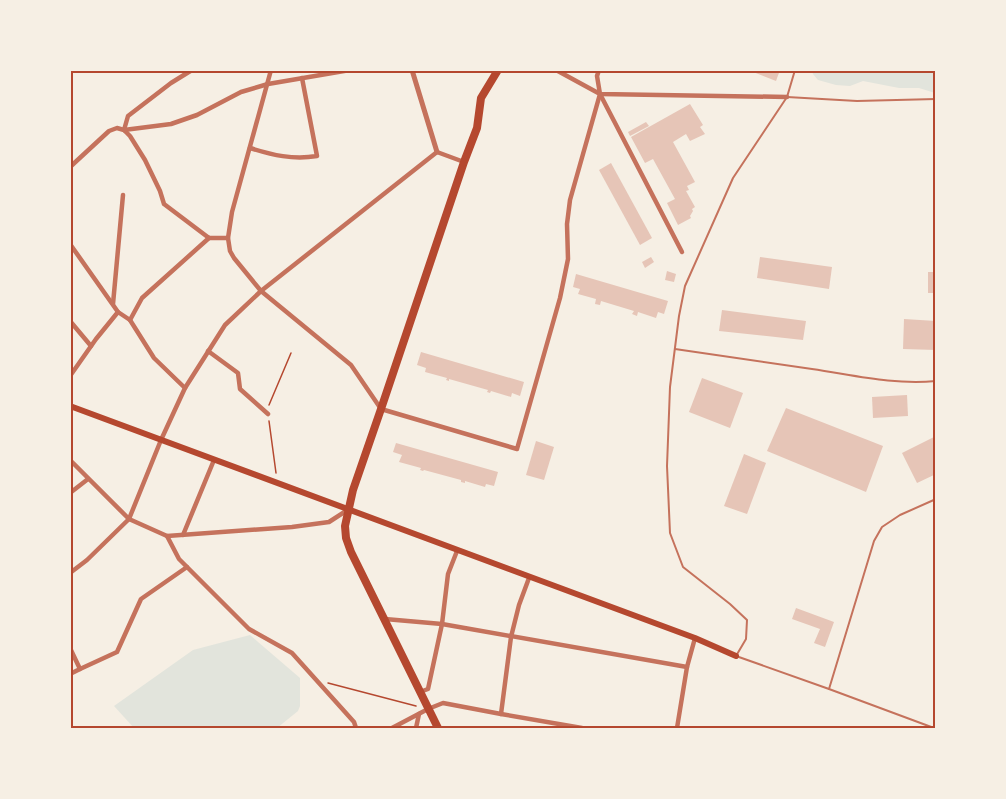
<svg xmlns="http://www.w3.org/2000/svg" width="1006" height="799" font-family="'Asap Condensed',sans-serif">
	<rect width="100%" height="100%" fill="#f6efe4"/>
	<g fill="#e2e4dc">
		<polygon points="812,71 935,71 935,93 919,88 899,88 863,81 850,86 836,85 818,80 813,74"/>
		<polygon points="250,635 300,678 300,706 298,711 277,728 134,728 114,706 193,650"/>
	</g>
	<g fill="#e6c5b7">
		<polygon points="748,70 780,70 776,81"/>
		<polygon points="690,104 703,125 700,127 705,134 690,141 686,134 673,142 695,182 687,186 689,190 686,191 695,207 692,209 693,211 690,216 691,218 678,225 667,203 675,199 653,159 645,163 631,137"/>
		<polygon points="646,122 649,126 630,136 628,132"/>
		<polygon points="611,163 652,238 640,245 599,170"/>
		<polygon points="651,257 654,262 645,268 642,262"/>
		<polygon points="760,257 832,267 829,289 757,278"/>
		<polygon points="667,271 676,274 674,282 665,280"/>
		<rect x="928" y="272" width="8" height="21"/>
		<polygon points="576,274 668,301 664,314 658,312 656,318 638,312 637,316 632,314 634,311 601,301 600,305 595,304 596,299 578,294 580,289 573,287"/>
		<polygon points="722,310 806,321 803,340 719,331"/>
		<polygon points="904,319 936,321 936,350 903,349"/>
		<polygon points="421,352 524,382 520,396 512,393 511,397 491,391 490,393 487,392 488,390 449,379 449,381 446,380 447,378 425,372 426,368 417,365"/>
		<polygon points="702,378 743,393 730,428 689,412"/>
		<polygon points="907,395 908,416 873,418 872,397"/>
		<polygon points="786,408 883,446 866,492 767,451"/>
		<polygon points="936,436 936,474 917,483 902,453"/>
		<polygon points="536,441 554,447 544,480 526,475"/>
		<polygon points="396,443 498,472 494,486 486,484 485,487 465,481 465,483 461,482 461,480 424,470 423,471 420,470 421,468 399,462 402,455 393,452"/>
		<polygon points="744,454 766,463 747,514 724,506"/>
		<polygon points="796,608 834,622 825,647 814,643 820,629 792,619"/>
	</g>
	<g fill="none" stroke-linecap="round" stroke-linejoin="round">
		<g stroke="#b5482f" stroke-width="1.5">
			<polyline points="269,405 291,353"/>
			<polyline points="269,421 276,473"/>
			<polyline points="328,683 416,706"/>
		</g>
		<g stroke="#c5725c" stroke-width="2">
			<polyline points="795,70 787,97 733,178 685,286 679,316 670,387 667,466 670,533 683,567 730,604 747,620 746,639 736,656 829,689 934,728"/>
			<polyline points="787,97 857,101 936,99"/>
			<path d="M675,349C721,356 767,362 812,369C854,375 892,385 936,381"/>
			<polyline points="829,689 874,541 882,527 900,515 936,499"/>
		</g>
		<g stroke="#c5725c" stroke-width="4.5">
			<polyline points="271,70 232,212 228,238 230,251 234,258 261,291 351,365 381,409 517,449 560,298 568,259 567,224 570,200 600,94"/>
			<polyline points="556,70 600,94 787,97"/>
			<polyline points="599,70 597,76 600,94 682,252"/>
			<polyline points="124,130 130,136 145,160 160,191 164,204 209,238 228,238"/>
			<polyline points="124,130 128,116 171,83 192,70"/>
			<path d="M250,148C272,155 293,160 317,156L302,78"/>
			<polyline points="70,167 109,131 117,128 124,130 171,124 197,115 241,92 268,84 350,70"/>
			<polyline points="70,244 118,312 130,320 154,358 185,388"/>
			<polyline points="113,304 123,195"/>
			<polyline points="130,320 142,298 209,238"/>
			<polyline points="70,321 91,346"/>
			<polyline points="208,351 238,373 240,389 268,414"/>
			<polyline points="70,376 96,339 118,312"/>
			<polyline points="70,460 129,519 167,536 292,527 329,522 349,509"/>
			<polyline points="70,493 88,479"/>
			<polyline points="183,535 214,460"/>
			<polyline points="167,536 179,559 249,629 292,653 354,722 356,728"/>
			<polyline points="70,573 87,560 129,519 161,440 185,388 225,325 261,291 437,152 464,162"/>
			<polyline points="385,619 442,624 687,667"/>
			<polyline points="70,648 80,669 70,674"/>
			<polyline points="80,669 117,652 141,599 187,567"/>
			<polyline points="420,692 428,689 442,624 448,574 457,551"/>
			<polyline points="501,714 511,637 519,605 529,578"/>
			<polyline points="392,728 428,709 443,703 501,714 582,728"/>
			<polyline points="416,728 419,714"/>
			<polyline points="677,728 687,667 695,638"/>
		</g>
		<polyline stroke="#c5725c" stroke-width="5" points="412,70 437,152"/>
		<polyline stroke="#b5482f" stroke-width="6" points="70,406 695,638 736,656"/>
		<polyline stroke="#b5482f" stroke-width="8" points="438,728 351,552 346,538 345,526 353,490 381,409 464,162 477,128 481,98 498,70"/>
	</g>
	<rect width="1006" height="799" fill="none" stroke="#f6efe4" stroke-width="144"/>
	<rect x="72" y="72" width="862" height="655" fill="none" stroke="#b5482f" stroke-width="2"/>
</svg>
